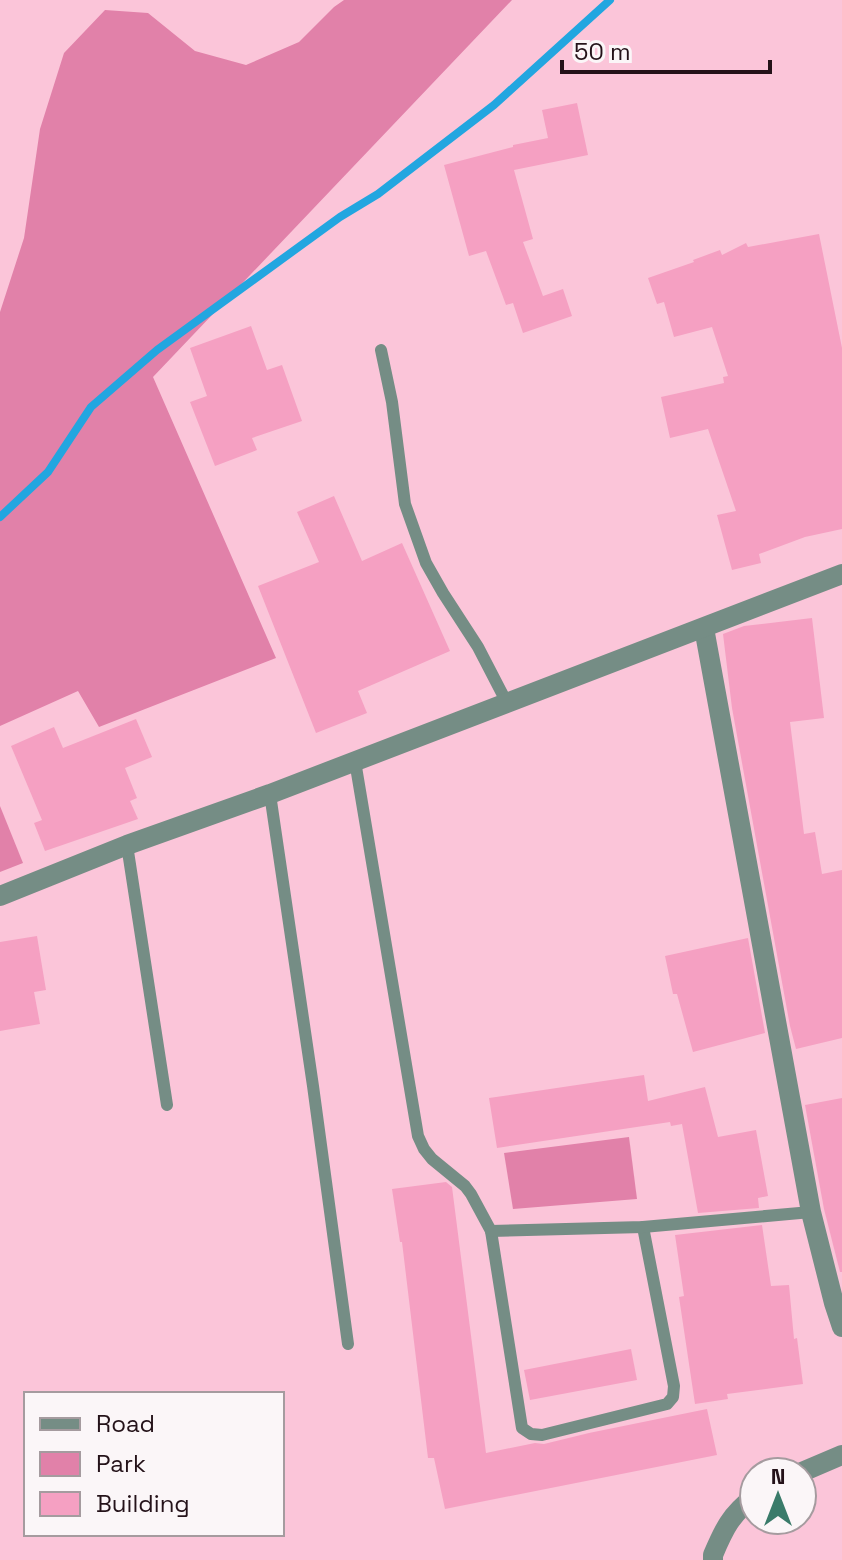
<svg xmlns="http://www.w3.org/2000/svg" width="842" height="1560" font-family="'Space Grotesk',sans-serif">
	<rect width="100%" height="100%" fill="#fbc5d9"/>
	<g fill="#e181a9">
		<polygon points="344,0 512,0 153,377 276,658 99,727 78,691 0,726 0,312 24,238 40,129 64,53 105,10 148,13 195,51 246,65 299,42 334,7"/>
		<polygon points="0,806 23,863 0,872"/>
		<polygon points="629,1137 637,1199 513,1209 504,1153"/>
	</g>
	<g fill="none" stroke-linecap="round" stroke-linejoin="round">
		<polyline stroke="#22a6e0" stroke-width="8" points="0,517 48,472 91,407 157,350 340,217 378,194 494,105 610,0"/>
	</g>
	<g fill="#f5a0c2">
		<polygon points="577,103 588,155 514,170 533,239 523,242 543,296 563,289 572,316 523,333 513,303 506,305 486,251 469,256 444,165 513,147 513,145 548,138 542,110"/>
		<polygon points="819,234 842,348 842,529 805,537 759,554 761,563 732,570 717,515 736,511 708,429 670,438 661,397 724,383 723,377 728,376 712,327 674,337 664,302 657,304 648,278 694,262 693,260 720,250 722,255 746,243 748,247"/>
		<polygon points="251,326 267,370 282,365 302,421 252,438 257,450 215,466 190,402 207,396 190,348"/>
		<polygon points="334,496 362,561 402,543 450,651 358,691 367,713 316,733 258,586 319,562 297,512"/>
		<polygon points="812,618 824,718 790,722 804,834 815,832 822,874 842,870 842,1038 796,1049 790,1026 732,708 723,634 744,626"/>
		<polygon points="136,719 152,757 125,768 137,798 130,801 138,819 45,851 34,823 42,820 11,746 54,727 63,748"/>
		<polygon points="37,936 46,990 34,992 40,1024 0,1031 0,942"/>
		<polygon points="748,938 765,1033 693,1052 677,994 673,994 665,956"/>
		<polygon points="644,1075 648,1101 705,1087 718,1137 756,1130 768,1196 758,1198 759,1208 698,1213 682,1124 671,1126 670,1122 497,1148 489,1098"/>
		<polygon points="842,1098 842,1272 840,1272 824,1209 805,1105"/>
		<polygon points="446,1182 452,1187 486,1453 535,1443 544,1444 589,1433 707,1409 717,1455 445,1509 434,1458 428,1458 402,1242 400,1242 392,1189"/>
		<polygon points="762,1225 771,1286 789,1285 794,1339 797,1338 803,1384 727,1394 728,1399 695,1404 679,1297 684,1296 675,1235"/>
		<polygon points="631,1349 637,1380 530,1400 524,1370"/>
	</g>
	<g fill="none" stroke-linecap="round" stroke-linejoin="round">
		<g stroke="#758d85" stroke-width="12">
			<polyline points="381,350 392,402 405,504 426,563 443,593 478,647 507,703"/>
			<polyline points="355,761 418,1136 424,1149 432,1159 465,1186 471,1194 491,1231 522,1428 531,1434 542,1435 667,1404 673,1397 674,1386 643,1227"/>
			<polyline points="270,794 313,1086 348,1344"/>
			<polyline points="127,845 167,1105"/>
			<polyline points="491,1231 643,1227 811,1212"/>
		</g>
		<g stroke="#758d85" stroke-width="20">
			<polyline points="704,628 811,1212 834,1303 842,1327"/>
			<polyline points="0,896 127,845 270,794 842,574"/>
			<polyline points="802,1472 842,1455"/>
			<path d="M713,1560V1555C724,1529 731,1514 754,1497"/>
		</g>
	</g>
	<rect x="24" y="1392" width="260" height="144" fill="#fbf6f8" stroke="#a59b9f" stroke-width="2"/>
	<rect x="40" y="1418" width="40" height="12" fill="#758d85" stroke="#a59b9f" stroke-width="2"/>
	<text x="96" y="1432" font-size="24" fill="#241219">Road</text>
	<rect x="40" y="1452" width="40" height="24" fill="#e181a9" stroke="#a59b9f" stroke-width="2"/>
	<text x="96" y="1472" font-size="24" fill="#241219">Park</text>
	<rect x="40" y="1492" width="40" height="24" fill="#f5a0c2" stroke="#a59b9f" stroke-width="2"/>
	<text x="96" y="1512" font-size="24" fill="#241219">Building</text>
	<g transform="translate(778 1496)"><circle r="38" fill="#fbf6f8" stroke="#a59b9f" stroke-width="2"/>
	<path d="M0-6L14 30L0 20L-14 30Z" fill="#3a7b6a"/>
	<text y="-12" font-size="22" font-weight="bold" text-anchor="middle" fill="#241219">N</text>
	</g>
	<path d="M562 60v12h208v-12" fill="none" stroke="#241219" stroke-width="4"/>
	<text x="574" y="60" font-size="24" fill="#241219" stroke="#fbf6f8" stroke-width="6" paint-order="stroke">50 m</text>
</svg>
